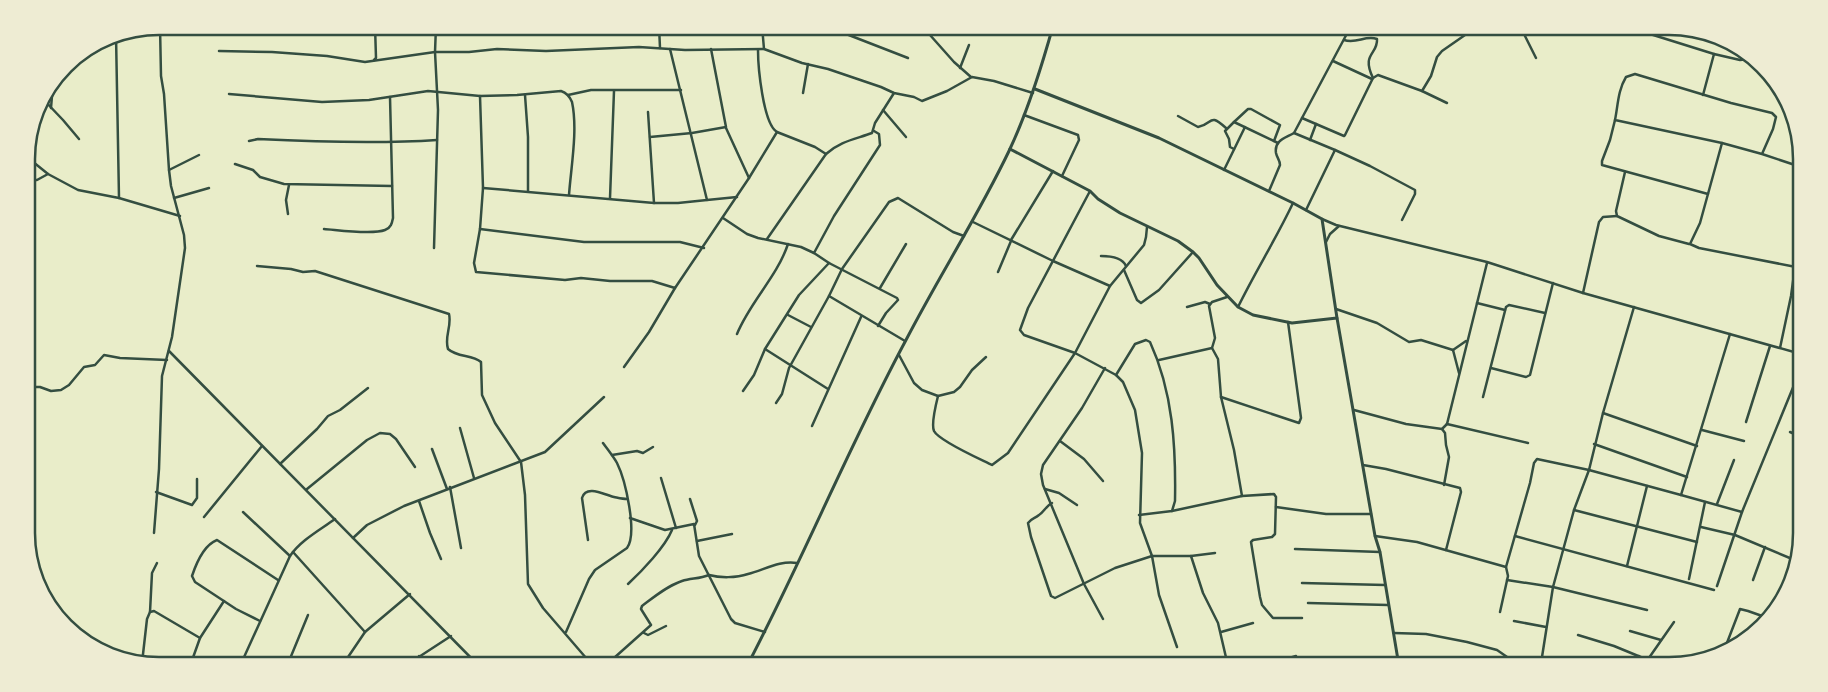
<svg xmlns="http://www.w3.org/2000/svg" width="1828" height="692" font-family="'Golos Text',sans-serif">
	<rect width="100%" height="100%" fill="#e9edc9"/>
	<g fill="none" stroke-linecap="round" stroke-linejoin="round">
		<g stroke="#344e41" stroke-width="2.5">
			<polyline points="214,26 214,29"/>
			<polyline points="659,26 660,48"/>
			<polyline points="762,26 764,49"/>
			<polyline points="820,26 841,32 908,58"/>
			<polyline points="922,26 954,62 971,77"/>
			<polyline points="1397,26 1405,26"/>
			<polyline points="1520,26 1536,58"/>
			<polyline points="1648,26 1647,31 1650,34 1714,54"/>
			<polyline points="116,35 119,198"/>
			<path d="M1344,40C1357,44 1365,35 1377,39C1378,55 1361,53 1373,78"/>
			<polyline points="101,41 116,40"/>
			<polyline points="219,51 272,52 327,56 365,62 435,52 469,52 497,49 546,51 639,47 685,50 764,49 802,63 828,69 881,87 894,93 914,97 922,101 947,91 972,77 994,81 1033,93"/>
			<polyline points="374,60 376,58 375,26"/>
			<polyline points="1333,61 1372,79"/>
			<polyline points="960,68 969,45"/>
			<polyline points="1422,91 1431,76 1437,57 1442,51 1478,26"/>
			<polyline points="803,93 808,64"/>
			<path d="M229,94L322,102L369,100L428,91L480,96L517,95L561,91C567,93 570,97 572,102C578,130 571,167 569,195"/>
			<polyline points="525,95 528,137 528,191"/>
			<polyline points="568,95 591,90 681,90"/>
			<polyline points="1703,95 1714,54 1740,60 1749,59"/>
			<path d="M480,96L483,188L480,229L474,263L476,272L565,280L581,278L610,281H652L675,288L749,178L777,132C763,124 758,66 758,50"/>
			<polyline points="42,98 63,120 79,139"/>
			<polyline points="51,108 53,84"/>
			<polyline points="883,110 906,137"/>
			<polyline points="648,112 654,203"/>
			<polyline points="1024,115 1078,135 1079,140 1062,176"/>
			<path d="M1178,116L1198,127C1214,124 1208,112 1226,128"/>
			<polyline points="1302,118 1344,136 1345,135 1373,78 1378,75 1422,91 1447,103"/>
			<polyline points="1615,120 1610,140 1602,161 1602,165 1708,194"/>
			<polyline points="1234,122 1248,109 1251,109 1280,125 1274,141"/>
			<polyline points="726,128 749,178"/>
			<polyline points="777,132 815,147 826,154"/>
			<polyline points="1294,133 1335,150 1306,210"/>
			<polyline points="650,137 692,133 726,127 711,49"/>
			<polyline points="1310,140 1316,124"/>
			<path d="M249,141L258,139C318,142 377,144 437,140"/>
			<polyline points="1722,143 1700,223 1690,244 1699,248 1801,268"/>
			<polyline points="1234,149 1230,147 1229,139 1225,131 1234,122 1278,143"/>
			<polyline points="1335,150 1370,166 1415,190 1415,194 1402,220"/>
			<path d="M1762,154L1773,129L1776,117L1772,113L1731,103L1635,74L1626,77C1618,90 1618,105 1615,120L1722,143L1762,154L1801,167"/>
			<polyline points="27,157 48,174 78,190 119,198 180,216"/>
			<polyline points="235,164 253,170 260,177 284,184 392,186"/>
			<polyline points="169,170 199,155"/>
			<polyline points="1224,170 1245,127"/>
			<polyline points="1625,172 1616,211 1617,216 1659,236 1689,244"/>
			<polyline points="27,180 37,180 48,174"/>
			<polyline points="483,188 654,203 678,203 707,200 670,49"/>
			<polyline points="1090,191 1028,308 1020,330 1024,335 1075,353 1116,375 1123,382 1135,410 1142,453 1140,523 1152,556 1159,595 1177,647"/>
			<path d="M1269,191L1280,165C1280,160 1277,158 1276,153C1274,140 1286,138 1294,133L1351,26"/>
			<polyline points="174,198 209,188"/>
			<polyline points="610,198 614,91"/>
			<polyline points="707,200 737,197"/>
			<polyline points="288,214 286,200 289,185"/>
			<polyline points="723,218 747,234 758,238 801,247 814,253 834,216 880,145 879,134 874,131"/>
			<polyline points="1322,219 1336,225 1487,262 1583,293 1801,354"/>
			<polyline points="973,222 1053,261 1110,286"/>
			<path d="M324,229C338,230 372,235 385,230C391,228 392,223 393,218L390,97"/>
			<polyline points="480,229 584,242 680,242 704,248"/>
			<path d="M767,239L826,154C840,141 856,139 872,133L875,123L894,93"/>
			<polyline points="1011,240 1053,171"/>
			<polyline points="1326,242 1330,234 1339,226"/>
			<polyline points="434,248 438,110 435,52 436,26"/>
			<polyline points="814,253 829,263 897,298 898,300 886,313 878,326"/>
			<path d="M1101,256C1110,256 1122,257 1126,266"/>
			<path d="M257,266L291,269L303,272L315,271L449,314C452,326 444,337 448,349C458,358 472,354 481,362L482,395L495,423L521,462L525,495L528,584L543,608L593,666"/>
			<polyline points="1124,270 1137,300 1141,303 1159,290 1193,252"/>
			<polyline points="998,272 1011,241"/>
			<polyline points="880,288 906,244"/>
			<polyline points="1583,293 1599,222 1603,217 1617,216"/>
			<polyline points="829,296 842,269 889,202 898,198 953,232 964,236"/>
			<polyline points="1227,297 1212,302 1209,306 1215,338 1212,348 1218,359 1221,397 1234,450 1242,496"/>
			<polyline points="1477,303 1505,310"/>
			<polyline points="1187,307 1205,302 1210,304"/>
			<path d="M1238,307C1255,272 1276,239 1293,203"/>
			<polyline points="1336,309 1377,323 1409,342 1421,340 1453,350"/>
			<polyline points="788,315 811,327"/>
			<path d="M737,334C750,302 777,277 788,244"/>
			<polyline points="1780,348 1791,296 1795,267"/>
			<polyline points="765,349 828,389"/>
			<polyline points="1453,350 1459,373"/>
			<polyline points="1453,350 1466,341"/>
			<polyline points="169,351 479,666"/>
			<polyline points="899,355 914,383 922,390 938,396 954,392 960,387 972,370 986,357"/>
			<polyline points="1159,360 1212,348"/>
			<polyline points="624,367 649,332 675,288"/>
			<polyline points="1491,368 1526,377 1530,375 1553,283"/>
			<path d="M1116,375L1135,344L1146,340L1150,342C1173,392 1176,447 1175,501L1172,511"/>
			<polyline points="28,387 40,387 51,391 61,390 69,385 84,367 95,365 104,355 120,358 167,360"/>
			<polyline points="743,391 754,375 765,349 799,295 829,263"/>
			<path d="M938,396C936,404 931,424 934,431C939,441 980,459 992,465L1008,453L1075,353L1110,286L1144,245L1146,237L1147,227"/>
			<polyline points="1221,397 1299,423 1301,418 1288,322"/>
			<polyline points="1483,397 1506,307 1509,305 1545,313"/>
			<polyline points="776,403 782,394 789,368 829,296 905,341"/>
			<polyline points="1354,410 1406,424 1442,429 1447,424"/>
			<polyline points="1603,413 1697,446"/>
			<polyline points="1746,422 1770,346"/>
			<polyline points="1447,424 1487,263"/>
			<polyline points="1447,424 1528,443"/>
			<polyline points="812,426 861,317"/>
			<polyline points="460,428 474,478"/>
			<polyline points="1442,429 1445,433 1446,445 1449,457 1444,485"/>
			<polyline points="1702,430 1744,441"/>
			<polyline points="1790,432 1801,437"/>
			<polyline points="1795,434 1801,418"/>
			<polyline points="1060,441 1084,459 1103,481"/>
			<polyline points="1594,444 1687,477"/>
			<polyline points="432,449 447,489"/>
			<polyline points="612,455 637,451 643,453 653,447"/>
			<polyline points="280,464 317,429 328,416 340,410 368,388"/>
			<polyline points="1363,465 1386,469 1460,488 1461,492 1446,550"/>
			<polyline points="661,478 676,528"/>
			<polyline points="450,487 461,548"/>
			<polyline points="307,489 367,440 380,433 390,434 396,439 415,467"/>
			<polyline points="1045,489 1059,493 1077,505"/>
			<polyline points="156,492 192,505 197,498 197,479"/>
			<polyline points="1681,495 1742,512"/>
			<polyline points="690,499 697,521 695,525"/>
			<polyline points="419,501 430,533 441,559"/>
			<path d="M1052,503C1046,506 1044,512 1039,515C1034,519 1032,518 1028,523L1031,537L1051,596L1055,598L1115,568L1152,556H1191L1215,553"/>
			<polyline points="1717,504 1734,460"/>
			<polyline points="1276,507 1326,514 1371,514"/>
			<polyline points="1574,510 1697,542"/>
			<polyline points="243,512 290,556"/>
			<polyline points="1139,515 1172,511 1242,496 1274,494 1276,497 1275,534 1272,537 1253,540 1251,542 1260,597 1262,605 1273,618 1302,618"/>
			<polyline points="204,517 262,446"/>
			<polyline points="630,518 665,530 694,524 699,556 731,619 735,623 765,632"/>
			<polyline points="1701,527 1735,535 1797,561"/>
			<polyline points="154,533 159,469 162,376 172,337 185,248 184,235 171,186 169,170 164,94 161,76 160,26"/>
			<polyline points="1375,536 1417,542 1506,567 1508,576 1500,612"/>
			<polyline points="1515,536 1714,590"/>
			<polyline points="353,538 367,525 404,506 545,452 604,397"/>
			<path d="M588,540L582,498C586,484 605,495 614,497C619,498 623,499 627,499"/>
			<polyline points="697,541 732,534"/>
			<polyline points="1295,549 1380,552"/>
			<polyline points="293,552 365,632"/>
			<polyline points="1191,556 1203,593 1218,623 1228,666"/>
			<polyline points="1627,566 1647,486"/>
			<polyline points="1506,567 1530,483 1534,463 1537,459 1589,470 1681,495 1730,334"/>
			<polyline points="1689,579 1705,502"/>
			<polyline points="1507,580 1553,587 1647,610"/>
			<polyline points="1753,580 1765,547"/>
			<polyline points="1302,583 1385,585"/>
			<path d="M628,584C642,571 665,547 672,530"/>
			<polyline points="1717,586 1742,512 1801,368"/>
			<polyline points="1781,594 1795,559"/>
			<polyline points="1308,603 1388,605"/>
			<polyline points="150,612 152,573 157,563"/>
			<polyline points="1103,619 1084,584 1043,485 1041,474 1043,465 1082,408 1105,368"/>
			<path d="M260,621L236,609L195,582L192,576C196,564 204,545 217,540L278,580"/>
			<polyline points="1514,621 1546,627"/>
			<polyline points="1630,631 1661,640"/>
			<path d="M566,632L589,579L595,570L627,548C638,533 625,479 617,463C613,456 608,450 603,443"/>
			<polyline points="1221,632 1253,623"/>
			<polyline points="644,633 648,635 666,626"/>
			<polyline points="1394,633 1426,634 1467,642 1497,650 1510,659 1542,666"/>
			<polyline points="1578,635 1614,646 1648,660"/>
			<polyline points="1725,648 1740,609 1748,611 1765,617"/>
			<polyline points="419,656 426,666"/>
			<polyline points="1542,657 1553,587 1574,510 1589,470 1603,413 1634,307"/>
			<polyline points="142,663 147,619 150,612 154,611 200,638"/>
			<polyline points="1638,665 1639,656"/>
			<polyline points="1644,665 1674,622"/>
			<polyline points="190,666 200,638 224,601"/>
			<path d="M240,666L290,556C301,540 320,530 335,519"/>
			<polyline points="287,666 308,615"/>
			<polyline points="342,666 365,632 410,594"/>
			<polyline points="405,666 451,636"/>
			<path d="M605,666L651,625L641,609L642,606C654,597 667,586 682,581C691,578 699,579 709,575C720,578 736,578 748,574C764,570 780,560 797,563"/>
			<polyline points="1261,666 1296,656"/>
		</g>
		<g stroke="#344e41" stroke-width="3">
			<polyline points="1035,89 1159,138 1293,203 1322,219 1337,318 1375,536 1380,552 1399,666"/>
			<polyline points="1010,149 1090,191 1098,199 1120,213 1178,241 1193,252 1199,258 1217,285 1238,307 1253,315 1292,323 1337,318"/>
			<path d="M747,666C803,559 849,446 906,340C939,276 978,216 1009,151C1028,111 1041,69 1053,26"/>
		</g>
	</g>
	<path d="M0 0H1828V692H0ZM159 35H1669A124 124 0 0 1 1793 159V533A124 124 0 0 1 1669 657H159A124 124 0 0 1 35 533V159A124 124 0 0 1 159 35Z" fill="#eeecd3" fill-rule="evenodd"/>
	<path fill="none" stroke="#344e41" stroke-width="2.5" d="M159 35H1669A124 124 0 0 1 1793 159V533A124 124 0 0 1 1669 657H159A124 124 0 0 1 35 533V159A124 124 0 0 1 159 35Z"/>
</svg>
